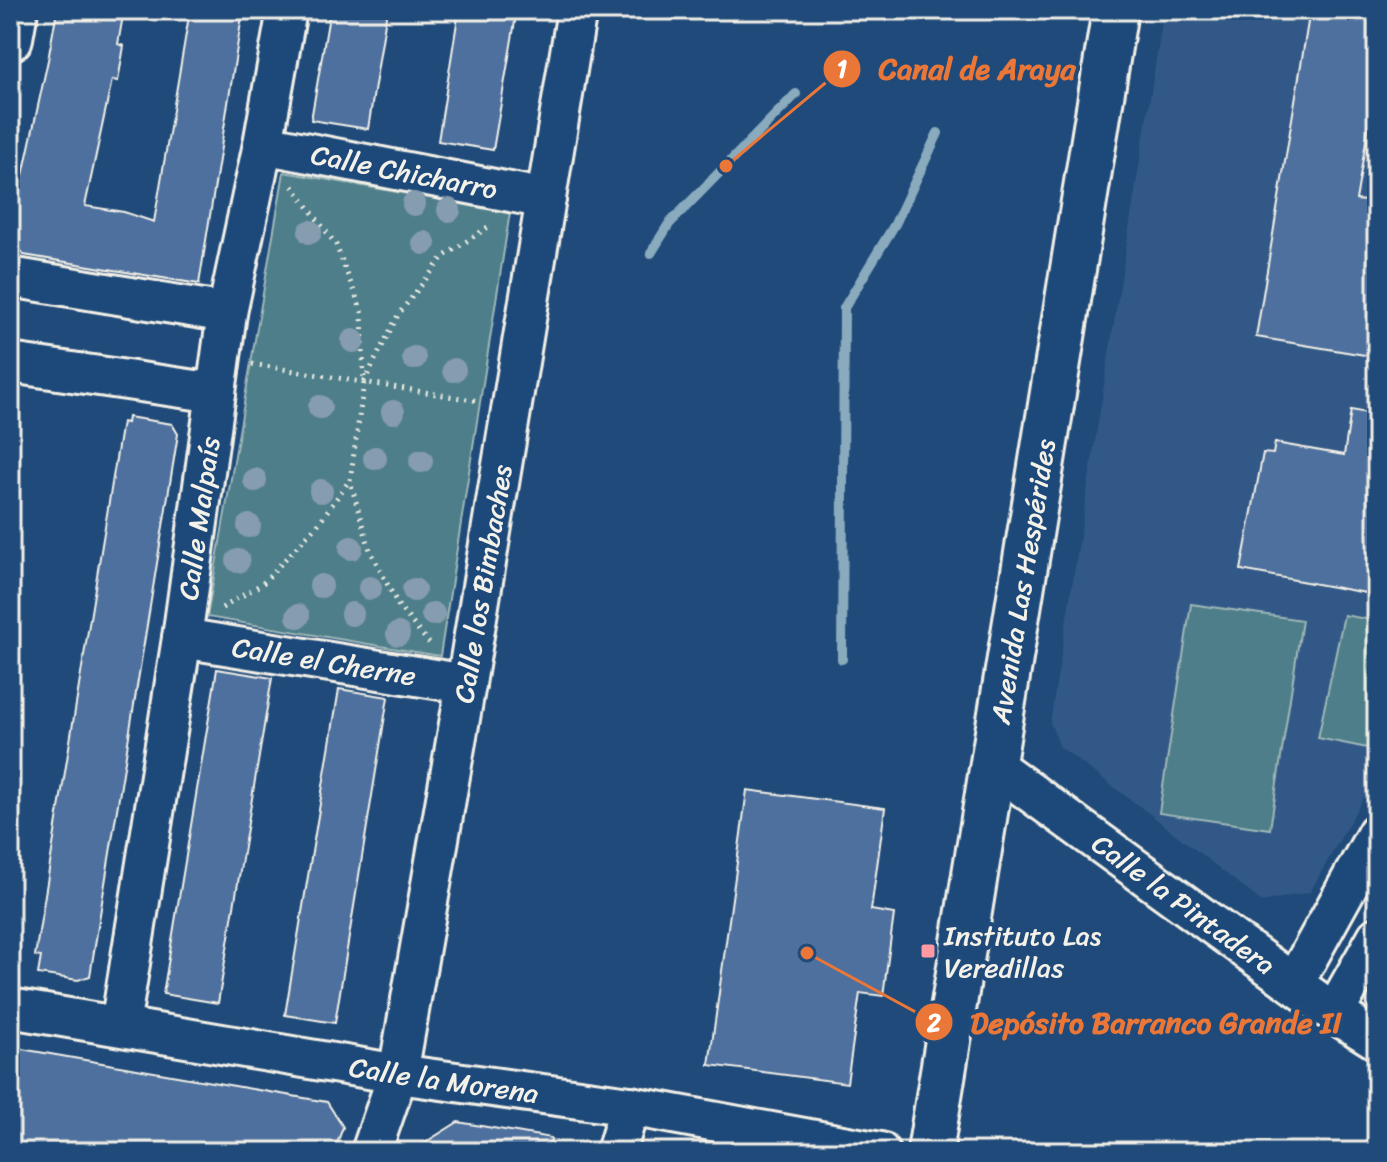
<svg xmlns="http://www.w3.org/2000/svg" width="1387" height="1162" font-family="Sriracha,sans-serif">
	<rect width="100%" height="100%" fill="#1f4a7a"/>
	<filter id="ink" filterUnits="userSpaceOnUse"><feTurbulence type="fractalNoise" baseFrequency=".0125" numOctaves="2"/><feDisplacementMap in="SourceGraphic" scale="16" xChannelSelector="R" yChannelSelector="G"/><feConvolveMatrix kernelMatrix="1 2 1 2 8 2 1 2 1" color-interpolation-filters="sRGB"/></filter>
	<g filter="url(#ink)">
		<polygon fill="#315887" points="1164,10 1377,10 1377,774 1310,892 1262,902 1151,815 1060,747 1050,723"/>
		<g fill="#4d7e89" stroke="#a0b8b8" stroke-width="2">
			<polygon points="284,172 510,212 440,656 207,617"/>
			<polygon points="1191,604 1302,620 1270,829 1159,813"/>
			<polygon points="1344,615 1377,621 1377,750 1318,738"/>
		</g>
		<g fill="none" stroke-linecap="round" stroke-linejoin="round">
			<g stroke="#8aabbd" stroke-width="10">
				<polyline points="651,253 669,224 796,94"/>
				<polyline points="842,659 844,308 895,224 938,133"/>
			</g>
		</g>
		<g fill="#4d6f9e" stroke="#f4f1e8" stroke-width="2">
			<polygon points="57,10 124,10 118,44 124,46 118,81 112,80 85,206 124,212 154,222 190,10 243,10 199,284 24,255 10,235 48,60"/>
			<polygon points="330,10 387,10 368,129 311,120"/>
			<polygon points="459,10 517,10 493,150 438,141"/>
			<polygon points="1310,10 1377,10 1377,76 1356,200 1377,202 1377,357 1256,337"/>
			<polygon points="1351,410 1377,415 1377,595 1241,570 1263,453 1273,454 1275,443 1344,455"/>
			<polygon points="128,417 172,424 178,434 90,976 78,980 38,974 41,957 35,956 122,422 127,423"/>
			<polygon points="217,669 272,678 218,1003 163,994"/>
			<polygon points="339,689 388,697 335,1023 285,1015"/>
			<polygon points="747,790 885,808 871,910 894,914 883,996 860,993 847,1083 709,1065"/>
			<polygon points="10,1047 327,1102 343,1127 334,1152 44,1152 10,1146"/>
			<polygon points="458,1122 551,1138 550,1152 410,1152"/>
		</g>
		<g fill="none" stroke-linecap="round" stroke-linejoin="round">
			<g stroke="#f4f1e8" stroke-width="44">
				<g id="street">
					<path id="s1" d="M263,144L546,199"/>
					<polyline points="10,277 227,313"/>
					<polyline points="10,363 216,393"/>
					<path id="s2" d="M182,638L466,684"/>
					<path id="s3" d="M993,765L1334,1013L1377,1040"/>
					<polyline points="1294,983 1377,833"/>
					<path id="s4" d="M10,1008L398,1074L630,1106L880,1152"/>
					<polyline points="1334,1013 1377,937"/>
					<path id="s5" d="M120,1026L182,638L227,313L263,144L287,10"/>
					<path id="s6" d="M371,1152L398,1074L466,684L577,10"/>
					<polyline points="616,1152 630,1106"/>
				</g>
			</g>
			<g stroke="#f4f1e8" stroke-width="50">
				<g id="secondary">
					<polyline points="10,38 15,10"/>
					<path id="s7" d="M930,1152L1115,10"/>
				</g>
			</g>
			<g stroke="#f4f1e8" stroke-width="5" stroke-dasharray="2 6" stroke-linecap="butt">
				<polyline points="293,186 336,245 362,312 364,383 350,481 370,550 399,607 429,643"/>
				<polyline points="252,364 479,401"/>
				<polyline points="364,382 398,315 443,257 491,225"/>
				<polyline points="222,608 263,583 318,524 349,481"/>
			</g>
			<use href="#street" stroke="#1f4a7a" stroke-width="38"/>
			<use href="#secondary" stroke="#1f4a7a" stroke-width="44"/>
		</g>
		<g fill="#869caf">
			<circle cx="414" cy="204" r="12"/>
			<circle cx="449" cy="210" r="12"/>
			<circle cx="310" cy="232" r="12"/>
			<circle cx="424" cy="243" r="12"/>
			<circle cx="353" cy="341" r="12"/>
			<circle cx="414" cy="358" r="12"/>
			<circle cx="454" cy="370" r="12"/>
			<circle cx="320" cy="407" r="12"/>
			<circle cx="393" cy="412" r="12"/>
			<circle cx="375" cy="458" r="12"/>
			<circle cx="421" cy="461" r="12"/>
			<circle cx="255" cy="480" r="12"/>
			<circle cx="321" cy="491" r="12"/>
			<circle cx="249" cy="526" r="12"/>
			<circle cx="351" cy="548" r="12"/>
			<circle cx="238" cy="561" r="12"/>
			<circle cx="321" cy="586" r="12"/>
			<circle cx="370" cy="588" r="12"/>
			<circle cx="414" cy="590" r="12"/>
			<circle cx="352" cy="614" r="12"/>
			<circle cx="433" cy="614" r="12"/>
			<circle cx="298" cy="616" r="12"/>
			<circle cx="398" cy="634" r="12"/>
		</g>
	</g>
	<rect fill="#ff9aa2" stroke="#1f4a7a" stroke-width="3" x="920" y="943" width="16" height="16" rx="4"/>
	<g text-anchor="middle" stroke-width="8" stroke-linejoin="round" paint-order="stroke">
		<g font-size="28" fill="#f4f1e8" stroke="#1f4a7a">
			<text dy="10" stroke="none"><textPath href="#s1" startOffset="144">Calle Chicharro</textPath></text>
			<text dy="10" stroke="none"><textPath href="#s5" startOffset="514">Calle Malpaís</textPath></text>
			<text dy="10" stroke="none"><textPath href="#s7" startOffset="578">Avenida Las Hespérides</textPath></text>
			<text dy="10" stroke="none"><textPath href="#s6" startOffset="580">Calle los Bimbaches</textPath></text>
			<text dy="10" stroke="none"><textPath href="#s2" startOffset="144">Calle el Cherne</textPath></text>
			<text dy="10" stroke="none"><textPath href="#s3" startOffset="236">Calle la Pintadera</textPath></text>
			<text dy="10" stroke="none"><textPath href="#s4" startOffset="440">Calle la Morena</textPath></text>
		</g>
		<g font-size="28" fill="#f4f1e8" stroke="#1f4a7a" text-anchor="start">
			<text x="944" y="945">Instituto Las<tspan x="944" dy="32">Veredillas</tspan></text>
		</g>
	</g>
	<path fill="none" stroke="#ea7738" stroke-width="3" d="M726 166L842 69M807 953L934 1022"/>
	<g fill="#ea7738" stroke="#1f4a7a" stroke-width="3">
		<circle cx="726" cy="166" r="8"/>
		<circle cx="807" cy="953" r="8"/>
		<circle cx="842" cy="69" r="20"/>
		<circle cx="934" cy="1022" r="20"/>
	</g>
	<g font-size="24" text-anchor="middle" font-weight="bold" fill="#fff">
		<text x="842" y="77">1</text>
		<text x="934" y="1031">2</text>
	</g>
	<g font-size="30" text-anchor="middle" font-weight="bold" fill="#ea7738" stroke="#1f4a7a" stroke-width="8" stroke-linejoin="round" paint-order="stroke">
		<text x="977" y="79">Canal de Araya</text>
		<text x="1156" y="1033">Depósito Barranco Grande II</text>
	</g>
	<rect width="1387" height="1162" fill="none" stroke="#1f4a7a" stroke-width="40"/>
	<rect x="20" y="20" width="1347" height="1122" fill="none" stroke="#f4f1e8" stroke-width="3" filter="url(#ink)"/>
</svg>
